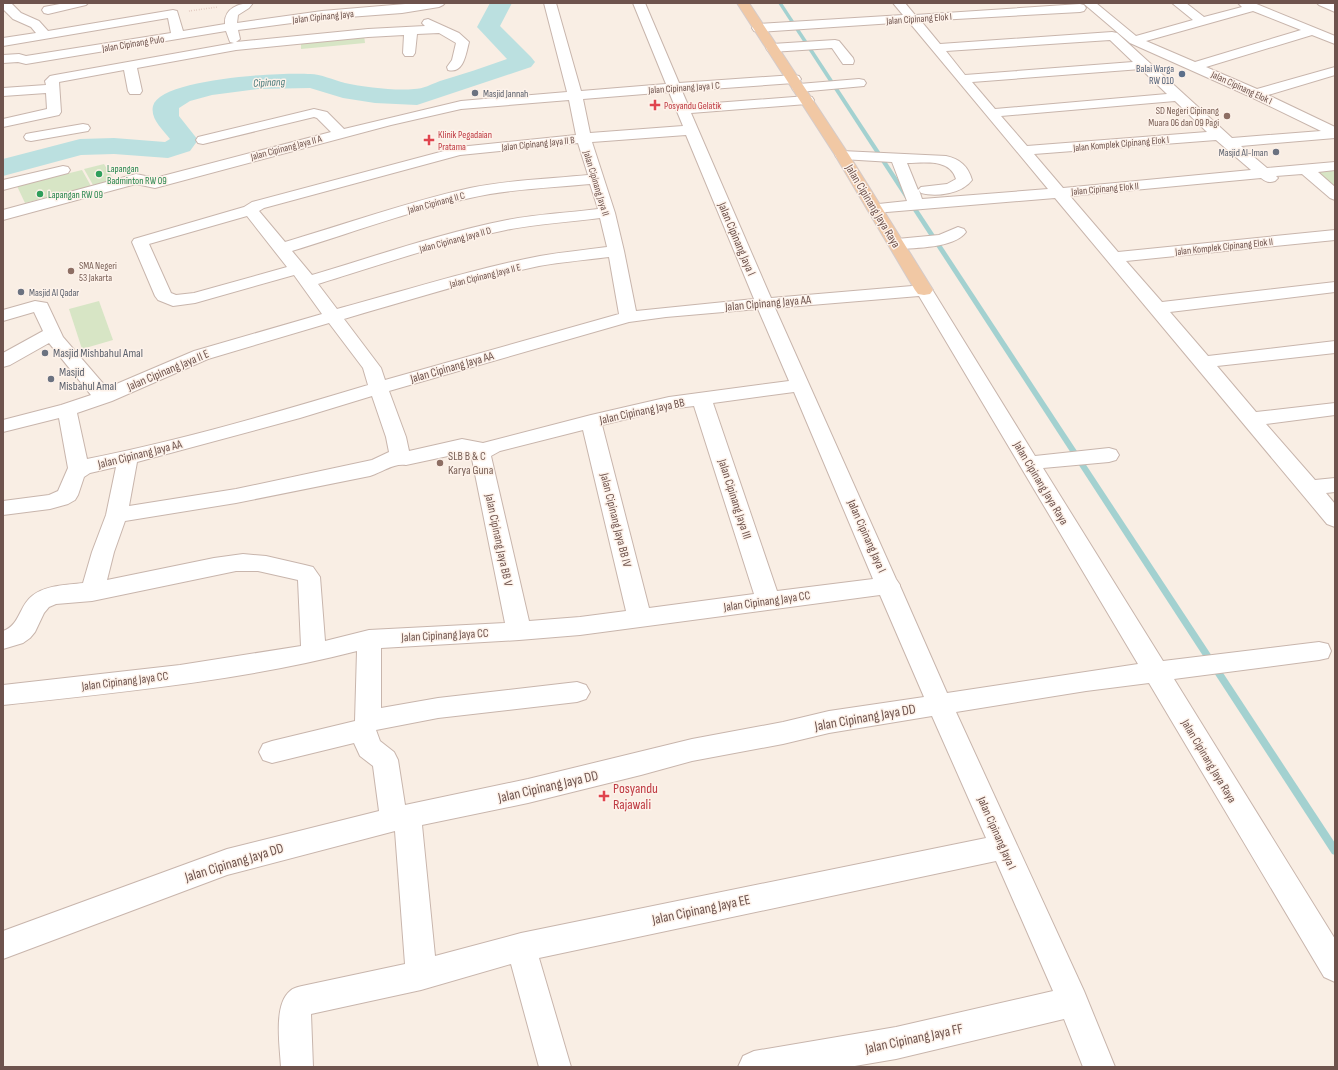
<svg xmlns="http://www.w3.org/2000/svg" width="1338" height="1070" font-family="'Sofia Sans Condensed',sans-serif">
	<rect width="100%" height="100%" fill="#f9eee4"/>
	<g fill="#d7e5c5">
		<polygon points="364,35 365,43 301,49 301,41"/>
		<polygon points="104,164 114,180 93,185 84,169"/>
		<polygon points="1335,168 1335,192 1310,170"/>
		<polygon points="82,170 91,186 25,203 17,186"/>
		<polygon points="99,301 113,340 82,349 69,309"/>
	</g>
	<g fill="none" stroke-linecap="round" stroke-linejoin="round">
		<polygon fill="#a3d1d0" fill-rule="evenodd" points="778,3 782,3 1335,843 1335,855 1332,854"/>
		<path fill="#bbe0e0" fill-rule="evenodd" d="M490,3H512L500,26L531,57L535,62L531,67L417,105L375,103L343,98L310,88L258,89L212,95L190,101L179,108V116L198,140L190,151L168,158L114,154L81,155L3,176V159L80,139L114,138L165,142L170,139C163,130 150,119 153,106C160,78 284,72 310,74C321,74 333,80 345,83C364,87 395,91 414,89C423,89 432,84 440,81C463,74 485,67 507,59L477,27Z"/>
		<g stroke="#c8b5ac" stroke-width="2">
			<g id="minor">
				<path d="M3,3H11L21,13L39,21L48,31L173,10L177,11L183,31L225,24C224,8 239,3 253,3L249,8L238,15L237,23L322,11L417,3H445L443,5L439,7L402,13L322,19L238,30L240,39L236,42L368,29L425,26L422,23L424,20L428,19L459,33L469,42C466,53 464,74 448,70L447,67L452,60L456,43L439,33L417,34L415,53L413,56H405L403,53L404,35L368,37L236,50L137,68L142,91L140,94H130L128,91L124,70L59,82L61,112L59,115L3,127V119L47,109L46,93L3,96V88L46,85L45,81L50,76L55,75L234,43L230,42L226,31L26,64L18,62L3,63V55L19,54L26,56L171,33L168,18L3,46V38L36,33L31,27L13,19L3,9Z"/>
				<polygon points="65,3 88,3 86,5 48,14 44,13 42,10 44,7"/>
				<path d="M544,3H556L581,91L666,84L633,3H645L679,83L794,75L799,76L801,79L799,82L794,83L682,91L688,105L807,96L812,97L814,100L812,103L807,104L691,113L771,298L924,285L930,286L1035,456L1109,448L1116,450L1119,455L1116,460L1109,462L1043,468L1163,661L1319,642L1328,644L1331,651L1328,658L1319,660L1174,679L1335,939V982L1324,977L1149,683L1086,691L956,712L1084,991L1115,1067H1083L1064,1019L896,1059L849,1067H738L743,1056L754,1051L896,1027L1053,991L996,861L539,958L571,1067H539L511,964L421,990L311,1014L313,1067H281C280,1047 273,1005 290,991C293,988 298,987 302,986L405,964L395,831L227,875L3,959V931L227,849L379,811L373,766L360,756L354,743L272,763L263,760L259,752L263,744L272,741L355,721L357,651C241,681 121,692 3,705V685L180,665L301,646L298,580L258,571H236L92,601L56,604L49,607L44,613L35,632L30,638L23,643L3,649V631C20,625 19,606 32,596C45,585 67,585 83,583L92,552L106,515L116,467L90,473L84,477L78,495L75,500L68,504L50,509L3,515V501L49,495L58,491L68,468L59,418L3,432V420L61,405L91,395L49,343L10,365L3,367V353L43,331L34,312L3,321V310L35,301L47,303L63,337L107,388L194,351L322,314L294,275L195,303L173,306L158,300L155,296L132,242L134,239L244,207L252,202L459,147L576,135L569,100L461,109L391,125L155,188L136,184L3,220V210L136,174L155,178L331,132L317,118L314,117L203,144L198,143L196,140L198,137L314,109L327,112L344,129L461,101L567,92ZM669,92L683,126L590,133L583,99ZM686,135L754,299L636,311L624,251L615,213L592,142ZM578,143L588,175C548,179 508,180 470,188C407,202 346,224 285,242L259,211L264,208L460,155ZM590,184L598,209C568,213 537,214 507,220C441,233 376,256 312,275L292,251C351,233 409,211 470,198C509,189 550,188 590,184ZM247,216L287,267L194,293L176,295L171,293L149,244ZM600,218L607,247C585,250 562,252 540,256C472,269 404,291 337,309L318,284C380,265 442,243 506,230C537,224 569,222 600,218ZM609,257L619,314L385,380L381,368L344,319C409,300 473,280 539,266C562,262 586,260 609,257ZM919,296L1138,664L947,693L900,586V585L896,579L775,308ZM758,309L789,381L669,397L591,415L483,443L462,439L409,451L406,437L389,391L629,322L666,317ZM329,323L363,368L368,385C275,413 182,440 87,459L77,413L112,401L208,359ZM794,392L873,579L777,591L713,403ZM372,396L386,437L389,452L372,460L236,489L129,506L137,462L300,418ZM694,406L754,594L649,608L602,425L669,409ZM583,430L626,611L580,617L529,621L491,456L500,451ZM462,453L471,454L505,623L369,630L325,641L320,577L313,567L305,565L266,556L243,554L214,558L107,580L114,552L125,521L236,503L370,476C382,472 394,463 406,465ZM880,595L924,697L829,711L783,722L692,739L528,779L405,805L398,760L394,752L380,741L376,730L438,718L577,702L586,699L590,692L586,685L577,682L438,698L381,708V648L519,640L580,635ZM932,716L986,838L521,933L435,956L422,825L528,803L641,775L692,761L783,744L829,733Z"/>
				<path d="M893,3H905L915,15L1080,4L1084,5L1086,8L1084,11L1080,12L921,21L940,44L1112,32L1117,33L1232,138L1321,131L1251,97L1130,43L1083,3H1096L1136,36L1193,20L1172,3H1186L1204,17L1242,7L1238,3H1254L1335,36V44L1312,35L1206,67L1257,89L1335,67V75L1268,95L1335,127V138L1241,146L1267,168L1335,162V170L1318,172L1335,187V200L1330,198L1302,174L1276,176L1278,178L1275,181C1269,183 1266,182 1261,178L1070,196L1118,252L1335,230V240L1126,261L1162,302L1335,282V292L1170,312L1208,356L1335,341V353L1217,366L1256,412L1335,403V415L1266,424L1315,480L1335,478V492L1326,493L1335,504V527L1327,524L1055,198L875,213L869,211L867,208L869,205L907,201L892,162L842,159L837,158L835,155L837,152L842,151L946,156C960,159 968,166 972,180C962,194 936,197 921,193L919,190L922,199L1048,189L909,22L758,32L754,31L752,28L754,25L758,24L903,15ZM1253,11L1301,30L1195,62L1146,41ZM1110,40L1133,62L965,75L946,51ZM1141,69L1167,94L995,109L972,82ZM1175,101L1207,132L1027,146L1001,116ZM1216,140L1251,170L1063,188L1034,154ZM907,163C924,163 950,158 956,179L947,184L921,187L918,190Z"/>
				<polygon points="1317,3 1335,4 1335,12 1319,5"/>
				<polygon points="835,40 839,41 853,58 854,61 853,64 843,64 832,48 772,52 768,51 766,48 768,45 772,44"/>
				<polygon points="859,79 864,80 866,83 864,86 799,92 794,91 792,88 794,85 799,84"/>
				<polygon points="83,124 88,125 90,128 88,131 31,141 26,140 24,137 26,134 31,133"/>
				<polygon points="63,166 68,167 70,170 68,173 3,190 3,180"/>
				<path d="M958,227L964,229L966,232C955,248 915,248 897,249L891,247L889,244L891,241L897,239L939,235Z"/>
			</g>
		</g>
		<g stroke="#d4cbca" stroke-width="2">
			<polygon id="major" points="737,3 749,3 849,155 933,290 930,294 924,295 918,294 915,290 835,155"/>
		</g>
		<polyline stroke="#d0ada3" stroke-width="1.5" stroke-dasharray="0.5 2" stroke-linecap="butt" points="189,11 218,7"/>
		<use href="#minor" fill="#fff" fill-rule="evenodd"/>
		<use href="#major" fill="#f1c8a4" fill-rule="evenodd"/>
	</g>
	<circle fill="#5c6f8a" stroke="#fdf2ea" stroke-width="1.5" cx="1182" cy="74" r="4"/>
	<g fill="#6b7280" stroke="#fdf2ea" stroke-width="1.5">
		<circle cx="475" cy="93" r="4"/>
		<circle cx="1276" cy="152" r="4"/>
		<circle cx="21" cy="292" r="4"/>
		<circle cx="45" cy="353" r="4"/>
		<circle cx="51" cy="379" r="4"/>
	</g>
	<g fill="#e0444e" stroke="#fdf2ea" stroke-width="1.5">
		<path d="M653 99h4v4h4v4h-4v4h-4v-4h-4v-4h4z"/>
		<path d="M427 134h4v4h4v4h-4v4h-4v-4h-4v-4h4z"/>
		<path d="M602 790h4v4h4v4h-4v4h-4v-4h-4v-4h4z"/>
	</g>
	<g fill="#8d6e63" stroke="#fdf2ea" stroke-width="1.5">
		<circle cx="1227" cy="116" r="4"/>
		<circle cx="71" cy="271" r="4"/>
		<circle cx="440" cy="463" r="4"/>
	</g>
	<g fill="#2e9e5b" stroke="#fdf2ea" stroke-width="1.5">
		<circle cx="99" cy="174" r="4"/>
		<circle cx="40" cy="194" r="4"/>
	</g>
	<g text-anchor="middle" stroke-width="3" stroke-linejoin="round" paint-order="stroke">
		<g font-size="10" fill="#6e534d" stroke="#fdf2ea">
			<text transform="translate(323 16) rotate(-6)" y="4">Jalan Cipinang Jaya</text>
			<text transform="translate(919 18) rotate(-4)" y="4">Jalan Cipinang Elok I</text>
			<text transform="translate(133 43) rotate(-9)" y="4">Jalan Cipinang Pulo</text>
			<text transform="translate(684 87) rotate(-4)" y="4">Jalan Cipinang Jaya I C</text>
			<text transform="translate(1242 87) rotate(25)" y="4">Jalan Cipinang Elok I</text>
			<text transform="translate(538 143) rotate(-6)" y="4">Jalan Cipinang Jaya II B</text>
			<text transform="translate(1121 143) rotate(-5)" y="4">Jalan Komplek Cipinang Elok I</text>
			<text transform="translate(286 147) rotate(-15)" y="4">Jalan Cipinang Jaya II A</text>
			<text transform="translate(597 183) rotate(73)" y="4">Jalan Cipinang Jaya II</text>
			<text transform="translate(1105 188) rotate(-5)" y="4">Jalan Cipinang Elok II</text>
			<text transform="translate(436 202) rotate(-15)" y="4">Jalan Cipinang II C</text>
			<text transform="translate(455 239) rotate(-15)" y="4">Jalan Cipinang Jaya II D</text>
			<text transform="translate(1224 246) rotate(-6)" y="4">Jalan Komplek Cipinang Elok II</text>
			<text transform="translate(485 275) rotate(-14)" y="4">Jalan Cipinang Jaya II E</text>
		</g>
		<g font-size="10" fill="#4e5e75" stroke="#fdf2ea" text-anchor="end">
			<text x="1174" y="72">Balai Warga<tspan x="1174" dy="12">RW 010</tspan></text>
		</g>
		<g font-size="10" fill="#5b616d" stroke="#fdf2ea" text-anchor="start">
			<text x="483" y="97">Masjid Jannah</text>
			<text x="1268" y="156" text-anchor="end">Masjid Al-Iman</text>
			<text x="29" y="296">Masjid Al Qadar</text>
		</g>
		<g font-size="10" fill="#be3a42" stroke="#fdf2ea" text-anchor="start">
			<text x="664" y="109">Posyandu Gelatik</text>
			<text x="438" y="138">Klinik Pegadaian<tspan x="438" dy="12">Pratama</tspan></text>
		</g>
		<g font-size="10" fill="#785e54" stroke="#fdf2ea" text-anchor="end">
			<text x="1219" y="114">SD Negeri Cipinang<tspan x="1219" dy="12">Muara 06 dan 09 Pagi</tspan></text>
			<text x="79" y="269" text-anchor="start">SMA Negeri<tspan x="79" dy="12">53 Jakarta</tspan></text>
		</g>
		<g font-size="10" fill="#27864d" stroke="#fdf2ea" text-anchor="start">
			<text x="107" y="172">Lapangan<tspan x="107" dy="12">Badminton RW 09</tspan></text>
			<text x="48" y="198">Lapangan RW 09</text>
		</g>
		<g font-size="11" font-style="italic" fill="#467879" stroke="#fdf2ea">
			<text transform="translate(269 82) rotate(-3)" y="4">Cipinang</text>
		</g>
		<g font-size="12" fill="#6e534d" stroke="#fdf2ea">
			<text transform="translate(873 206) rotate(59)" y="4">Jalan Cipinang Jaya Raya</text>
			<text transform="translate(737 239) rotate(67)" y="4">Jalan Cipinang Jaya I</text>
			<text transform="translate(768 303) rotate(-5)" y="4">Jalan Cipinang Jaya AA</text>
			<text transform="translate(452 367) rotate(-16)" y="4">Jalan Cipinang Jaya AA</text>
			<text transform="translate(168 370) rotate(-23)" y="4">Jalan Cipinang Jaya II E</text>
			<text transform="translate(642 411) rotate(-12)" y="4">Jalan Cipinang Jaya BB</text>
			<text transform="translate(140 454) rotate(-14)" y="4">Jalan Cipinang Jaya AA</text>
			<text transform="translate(1041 483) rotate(59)" y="4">Jalan Cipinang Jaya Raya</text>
			<text transform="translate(735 499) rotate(72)" y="4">Jalan Cipinang Jaya III</text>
			<text transform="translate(616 520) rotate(76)" y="4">Jalan Cipinang Jaya BB IV</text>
			<text transform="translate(867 536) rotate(66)" y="4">Jalan Cipinang Jaya I</text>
			<text transform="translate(499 540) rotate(78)" y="4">Jalan Cipinang Jaya BB V</text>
			<text transform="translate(767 601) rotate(-8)" y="4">Jalan Cipinang Jaya CC</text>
			<text transform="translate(445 635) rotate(-3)" y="4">Jalan Cipinang Jaya CC</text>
			<text transform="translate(125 681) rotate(-7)" y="4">Jalan Cipinang Jaya CC</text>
			<text transform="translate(1209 761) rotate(59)" y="4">Jalan Cipinang Jaya Raya</text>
			<text transform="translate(997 833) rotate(66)" y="4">Jalan Cipinang Jaya I</text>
		</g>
		<g font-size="12" fill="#5b616d" stroke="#fdf2ea" text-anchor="start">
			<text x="53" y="357">Masjid Mishbahul Amal</text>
			<text x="59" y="376">Masjid<tspan x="59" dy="14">Misbahul Amal</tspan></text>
		</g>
		<g font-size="12" fill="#785e54" stroke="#fdf2ea" text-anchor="start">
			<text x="448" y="460">SLB B &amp; C<tspan x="448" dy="14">Karya Guna</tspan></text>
		</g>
		<g font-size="14" fill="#6e534d" stroke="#fdf2ea">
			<text transform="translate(865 717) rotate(-10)" y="5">Jalan Cipinang Jaya DD</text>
			<text transform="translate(548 786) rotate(-13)" y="5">Jalan Cipinang Jaya DD</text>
			<text transform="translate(234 862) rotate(-17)" y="5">Jalan Cipinang Jaya DD</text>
			<text transform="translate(701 909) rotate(-12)" y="5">Jalan Cipinang Jaya EE</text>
			<text transform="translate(914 1038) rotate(-12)" y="5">Jalan Cipinang Jaya FF</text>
		</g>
		<g font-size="14" fill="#be3a42" stroke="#fdf2ea" text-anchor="start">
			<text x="613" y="793">Posyandu<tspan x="613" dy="16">Rajawali</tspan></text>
		</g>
	</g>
	<rect width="1338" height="1070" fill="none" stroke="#6e534d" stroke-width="8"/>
</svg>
